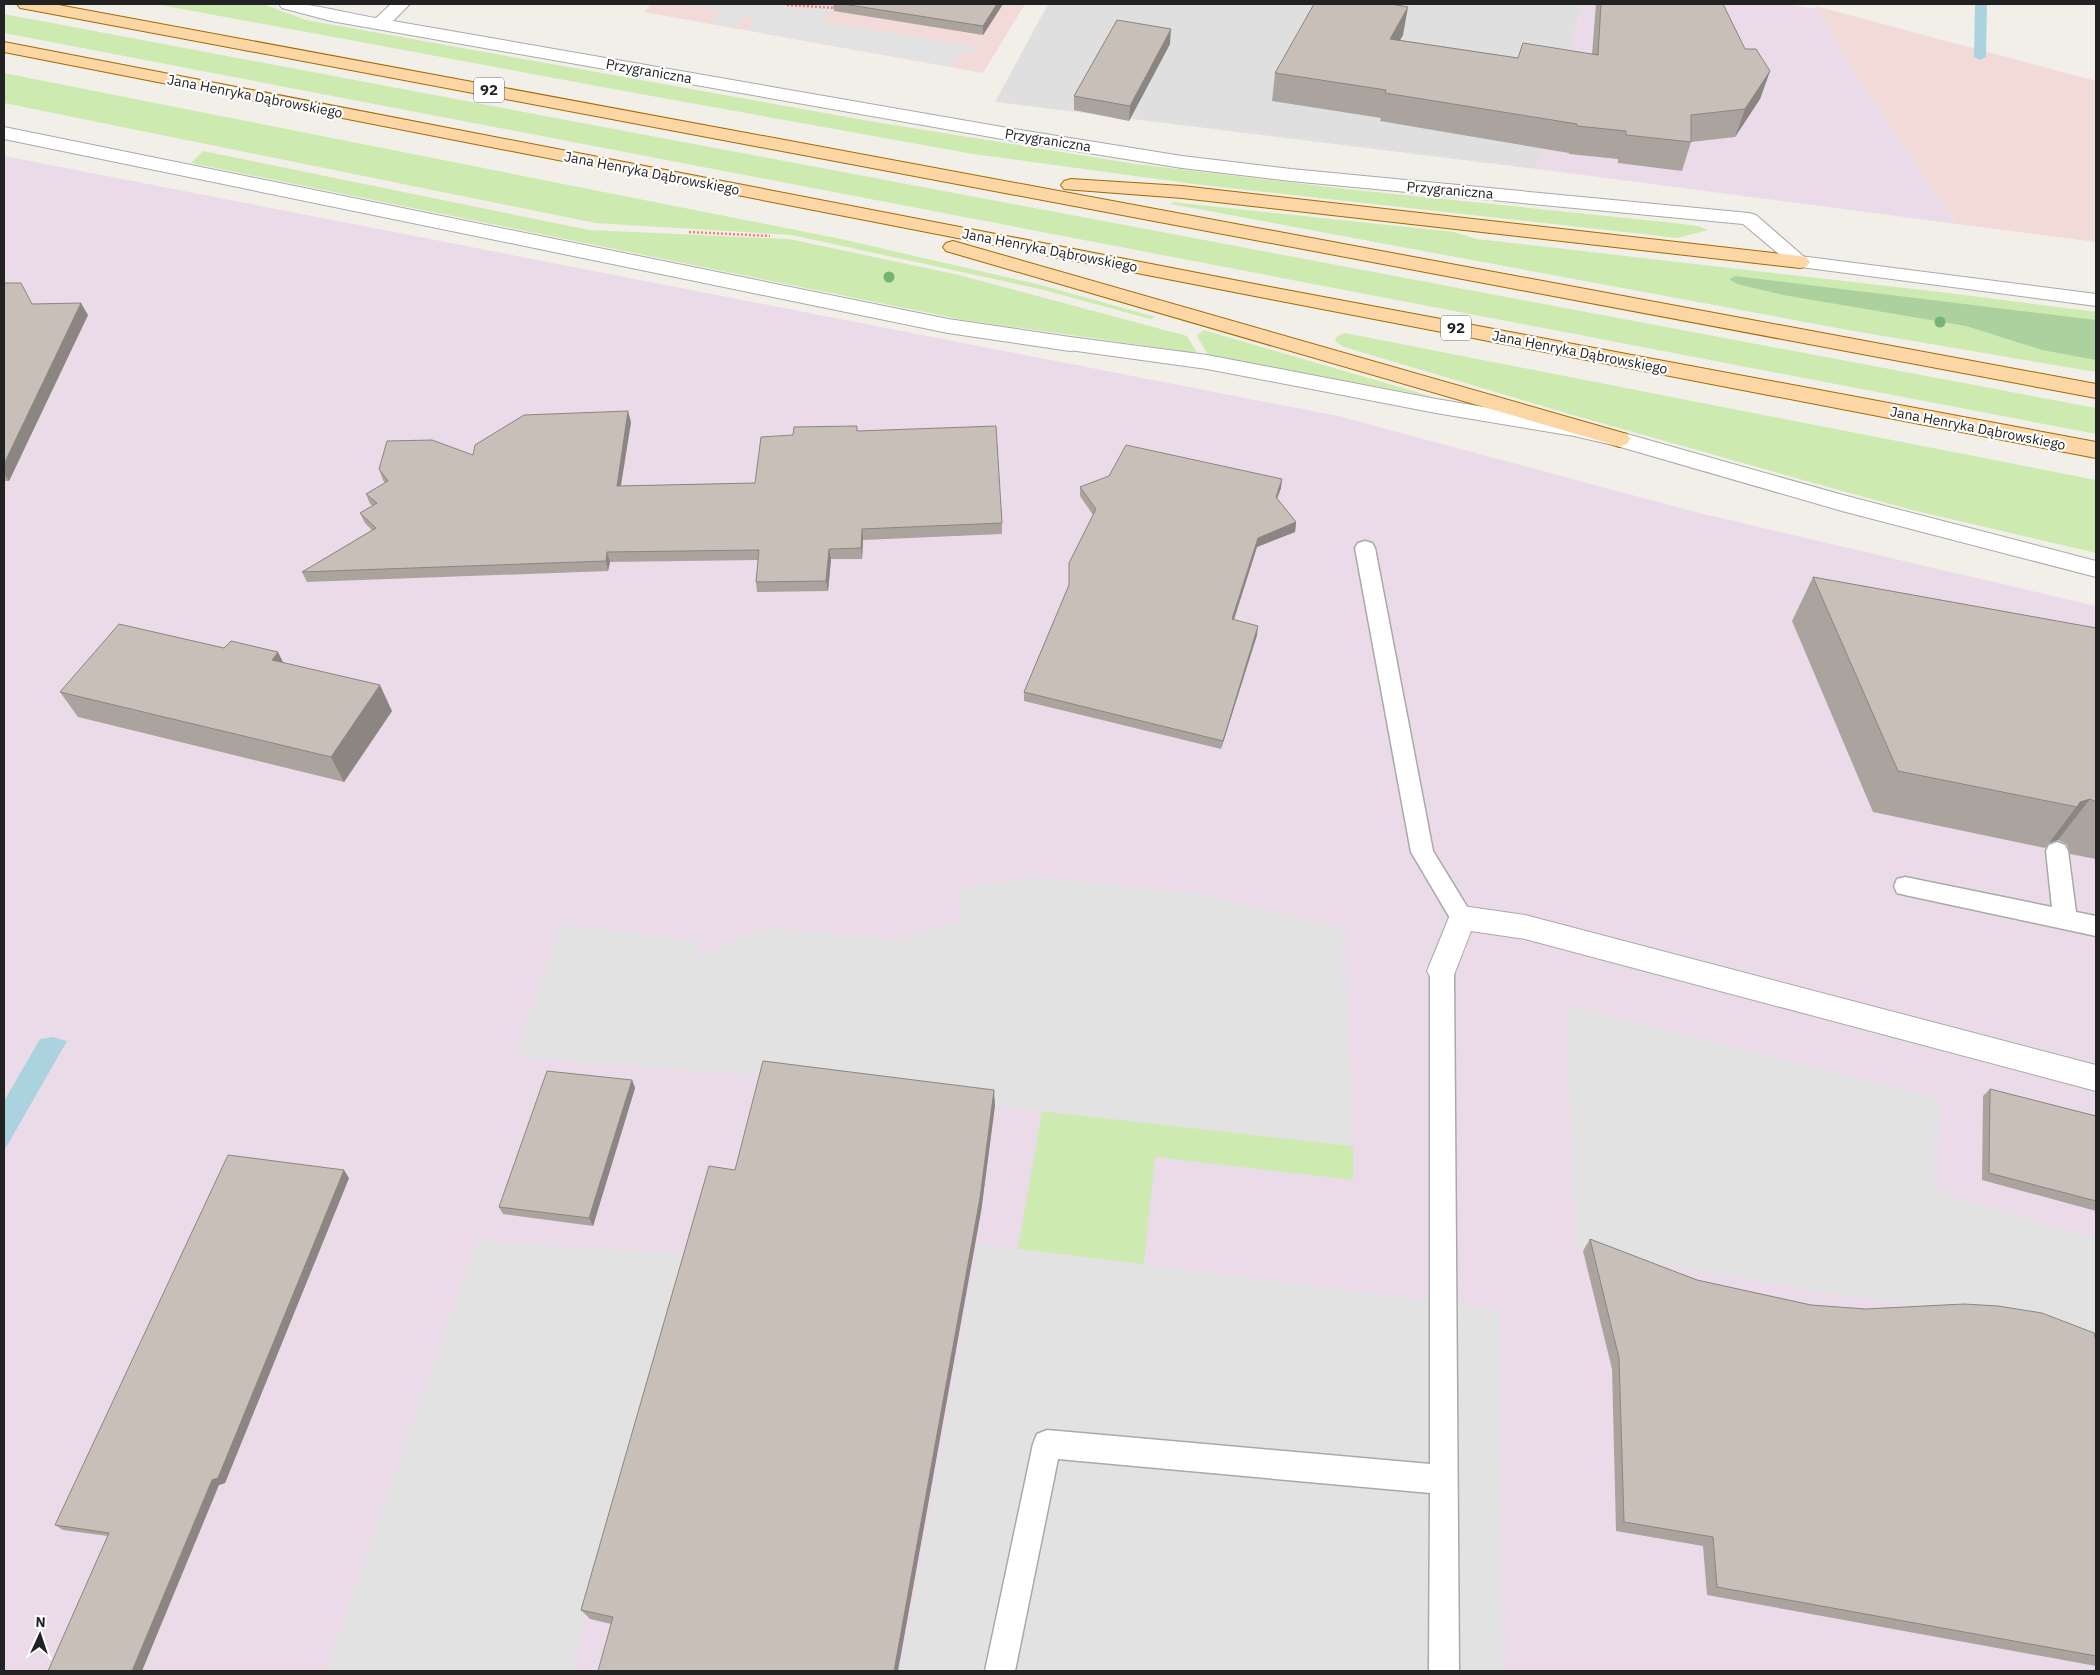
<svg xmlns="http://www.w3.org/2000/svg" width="2100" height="1675" font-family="'IBM Plex Sans',sans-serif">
	<rect width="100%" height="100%" fill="#f2efe9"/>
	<polygon fill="#e0dfdf" points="1048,4 1583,4 1537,169 995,102"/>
	<g fill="#f2dad9">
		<polygon points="651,4 1025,4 983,73 644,12"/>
		<polygon points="1816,6 2096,81 2096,242 1957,224 1844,56"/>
	</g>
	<g fill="#ebdbe8">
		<polygon points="1583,4 1786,4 1818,9 1844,56 1957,224 1537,169"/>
		<polygon points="4,156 1338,416 1695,512 2096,606 2096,1671 4,1671"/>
	</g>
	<g fill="#cdebb0">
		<polygon points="155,4 263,4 306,20 875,122 1136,164 1346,189 1665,222 1698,226 1708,230 1678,238 1194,184 973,154 624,91"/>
		<polygon points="4,14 2096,408 2096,434 4,33"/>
		<polygon points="4,73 841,239 1037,284 1156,317 1150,319 1044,290 792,235 595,223 4,103"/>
		<polygon points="203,151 589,230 789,239 959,275 1187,336 1197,353 964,320 191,163"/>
		<polygon points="1172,202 1454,232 1477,239 1932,291 2096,312 2096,372 1848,330 1171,204"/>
		<polygon points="1203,330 1434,397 1208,355 1197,336"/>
		<polygon points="1345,333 2096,480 2096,553 1912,510 1835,489 1566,413 1344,347 1335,341 1337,336"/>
		<polygon points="1042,1111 1353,1146 1353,1180 1155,1157 1144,1264 1018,1249"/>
	</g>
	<polygon fill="#add19e" points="1736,276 2096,320 2096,360 2042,350 1966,326 1783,295 1737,284 1729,279"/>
	<g fill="#e2e2e2">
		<polygon points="681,4 835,4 822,22 978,47 974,54 962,52 953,67 746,30 754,20 751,15 748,14 737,28 711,24 721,10"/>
		<polygon points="1034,877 1207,895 1344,928 1353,1146 1042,1111 767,1076 515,1057 561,925 698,941 695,958 765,928 898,940 963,921 957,890"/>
		<polygon points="1566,1004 1941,1100 1934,1191 2096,1239 2096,1338 1576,1250"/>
		<polygon points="477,1241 687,1254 572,1671 326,1671"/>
		<polygon points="979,1244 1499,1310 1503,1671 901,1671"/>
	</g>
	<polygon fill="#aad3df" points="53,1037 67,1041 4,1151 4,1101 40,1039"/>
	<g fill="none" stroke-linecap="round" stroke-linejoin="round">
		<polygon fill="#aad3df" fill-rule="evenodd" points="1975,4 1987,4 1986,57 1980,60 1974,57"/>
		<g stroke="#a9a9a9" stroke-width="3">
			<g id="service">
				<polygon points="1365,541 1372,543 1375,548 1433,851 1474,918 1470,925 1462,928 1454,925 1411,852 1355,548 1358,543"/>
				<polygon points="2057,842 2065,845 2068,851 2076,912 2096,916 2096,936 1905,895 1897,893 1894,886 1897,879 1905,877 2052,907 2046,851 2049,845"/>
				<polygon points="1442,961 1450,964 1454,971 1459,1671 1429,1671 1430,1493 1058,1459 1015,1671 985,1671 1033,1444 1037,1434 1047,1430 1430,1464 1430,971 1434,964"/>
			</g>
		</g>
		<g stroke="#a9a9a9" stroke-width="2">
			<g id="minor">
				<path d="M279,4C311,2 344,13 376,18L391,4H410L393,21L1020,130L1182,156L1291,169L1749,213L1756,215L1810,262L1807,266L1800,268L1793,266L1743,224L1291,181L1182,168L1020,142L331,21L282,8Z"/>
				<polygon points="4,127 948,319 1070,337 1078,339 1081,344 1078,349 1070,351 948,333 4,139"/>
				<polygon points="1462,906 1525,915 2096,1065 2096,1091 1525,939 1471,931 1452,980 1442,983 1432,980 1427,971 1452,910"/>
			</g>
		</g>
		<g stroke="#a9a9a9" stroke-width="2">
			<g id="tertiary">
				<polygon points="1800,256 2096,294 2096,306 1793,266 1790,262 1793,258"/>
				<polygon points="1070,337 1207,355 1436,399 1574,422 1627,434 1843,495 2096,561 2096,577 1842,511 1617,446 1574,436 1436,413 1207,369 1062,349 1059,344 1062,339"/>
			</g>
		</g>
		<g stroke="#a06b00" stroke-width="2">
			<g id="primary">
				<polygon points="17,4 53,4 2096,384 2096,398 26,9 20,8"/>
				<polygon points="4,42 1270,287 2096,442 2096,458 1270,299 4,52"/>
				<polygon points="1071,179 1182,186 1800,256 1807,258 1810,262 1807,266 1800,268 1182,198 1064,189 1061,185 1064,181"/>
				<polygon points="953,241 1627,434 1630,439 1627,444 1619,447 1611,444 946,251 943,247 946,243"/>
			</g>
		</g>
		<g stroke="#fa8072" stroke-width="2.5" stroke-dasharray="2 2" stroke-linecap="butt">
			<polyline points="787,5 836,8"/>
			<polyline points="689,232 770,236"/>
		</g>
		<use href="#service" fill="#fff" fill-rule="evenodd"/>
		<use href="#minor" fill="#fff" fill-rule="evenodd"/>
		<use href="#tertiary" fill="#fff" fill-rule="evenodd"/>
		<use href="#primary" fill="#fcd6a4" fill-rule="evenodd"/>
	</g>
	<g fill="#74b475">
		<circle cx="889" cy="277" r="5.5"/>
		<circle cx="1940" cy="322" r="5.5"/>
	</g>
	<g fill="#aba49e">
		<polygon points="833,4 1003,4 983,35 834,11"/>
		<polygon points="1596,4 1723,4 1745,49 1770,71 1760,99 1735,137 1691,142 1682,171 1618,163 1618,159 1569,154 1569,153 1380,121 1381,118 1272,101 1275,73 1403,35 1400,40 1518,58 1592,54"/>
		<polygon points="1170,44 1129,121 1074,110 1074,96"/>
		<polygon points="4,283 32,304 88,315 9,481 4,481"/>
		<polygon points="631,422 621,486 755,483 793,435 857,426 857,431 1002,523 1002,534 863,540 862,559 831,559 828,591 757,592 756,582 758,560 610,562 608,571 307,582 302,572 372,530 365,523 360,513 373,506 370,504 366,494 385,483 383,480 379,469 473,455"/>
		<polygon points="1080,487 1281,488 1277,499 1296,522 1295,532 1257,547 1234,620 1257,635 1221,749 1024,701 1024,692 1069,585 1093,515 1080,496"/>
		<polygon points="1813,577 2096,628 2096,859 2070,854 2067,844 2058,840 2049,843 2045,848 1873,812 1792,621"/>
		<polygon points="283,662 392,711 344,782 78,717 60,692"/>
		<polygon points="632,1080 635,1088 593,1226 503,1214 499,1207"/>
		<polygon points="1990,1089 2096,1116 2096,1211 1982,1180 1983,1096"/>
		<polygon points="995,1105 981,1212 611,1624 590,1619 581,1610 735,1170"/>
		<polygon points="349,1178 225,1483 219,1485 108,1536 63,1530 55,1525"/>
		<polygon points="1590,1239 1697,1280 1811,1305 2096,1341 2096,1666 1707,1595 1703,1546 1616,1531 1612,1369 1583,1251"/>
	</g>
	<g fill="#8b8681">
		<polygon points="997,4 1003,4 983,35 983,26"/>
		<polygon points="1408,7 1403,35 1385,67 1390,39"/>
		<polygon points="1171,29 1170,44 1129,121 1130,106"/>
		<polygon points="1770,71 1760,99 1735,137 1745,109"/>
		<polygon points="81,303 88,315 9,481 4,473 4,464"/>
		<polygon points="628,411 631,422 619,496 617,486"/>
		<polygon points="1282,479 1281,488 1274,506 1276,497"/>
		<polygon points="1296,522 1295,532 1257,547 1231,628 1232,619 1258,538"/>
		<polygon points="862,529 863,540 862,559 861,548"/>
		<polygon points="829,549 831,559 828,591 826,581"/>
		<polygon points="607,552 610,562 608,571 606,561"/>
		<polygon points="1258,626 1257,635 1221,749 1223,741"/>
		<polygon points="278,652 291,678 272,660"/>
		<polygon points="380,685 392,711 344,782 331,757"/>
		<polygon points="2090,799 2058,840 2049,843 2080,802"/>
		<polygon points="632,1080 635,1088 593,1226 589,1218"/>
		<polygon points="994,1090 995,1105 981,1212 898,1671 894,1671"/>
		<polygon points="344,1170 349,1178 225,1483 219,1485 142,1671 132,1671 212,1480"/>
	</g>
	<g fill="#c7bfb8" stroke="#8b8681">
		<polygon points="843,4 997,4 983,26"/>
		<polygon points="1314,4 1391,4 1408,7 1390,39 1518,58 1523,43 1598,55 1601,4 1723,4 1745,49 1756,49 1770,71 1745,109 1691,115 1691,142 1626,135 1626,131 1577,126 1577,124 1385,93 1386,90 1275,73"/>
		<polygon points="1117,20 1171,29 1130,106 1074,96"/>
		<polygon points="4,283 21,283 32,304 81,303 4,464"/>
		<polygon points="628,411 617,486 755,483 761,437 793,435 794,427 857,426 857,431 996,426 1002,523 862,529 861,548 829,549 826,581 756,582 759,550 607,552 606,561 302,572 376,528 360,513 377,503 366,494 388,481 379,469 387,441 432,440 473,455 475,445 524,415"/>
		<polygon points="1126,445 1282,479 1276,497 1296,522 1258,538 1232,619 1258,626 1223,741 1024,692 1069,585 1069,563 1096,509 1080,487 1109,476"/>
		<polygon points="1813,577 2096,628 2096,802 2090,799 2080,802 2077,807 1898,771"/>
		<polygon points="119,624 224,648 231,641 278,652 272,660 380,685 331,757 60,692"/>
		<polygon points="763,1061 994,1090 980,1198 894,1671 598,1671 613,1617 581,1610 709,1166 735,1170"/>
		<polygon points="547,1071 632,1080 589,1218 499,1207"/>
		<polygon points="1990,1089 2096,1116 2096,1201 1989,1173"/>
		<polygon points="228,1155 344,1170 218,1478 212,1480 132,1671 48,1671 109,1533 55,1525"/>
		<polygon points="1590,1239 1697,1280 1811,1305 1866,1309 1964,1304 1998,1306 2042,1313 2094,1333 2096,1341 2096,1656 1717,1587 1713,1537 1624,1522 1619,1358"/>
	</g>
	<g text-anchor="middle" stroke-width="4.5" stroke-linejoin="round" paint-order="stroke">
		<g font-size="14" fill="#222" stroke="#fff">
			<text transform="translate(649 71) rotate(10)" y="5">Przygraniczna</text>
			<text transform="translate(255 96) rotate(11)" y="5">Jana Henryka Dąbrowskiego</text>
			<text transform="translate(1048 140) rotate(9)" y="5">Przygraniczna</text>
			<text transform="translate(652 173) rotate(11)" y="5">Jana Henryka Dąbrowskiego</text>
			<text transform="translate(1450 190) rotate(5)" y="5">Przygraniczna</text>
			<text transform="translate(1050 250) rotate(11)" y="5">Jana Henryka Dąbrowskiego</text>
			<text transform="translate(1580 352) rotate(11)" y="5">Jana Henryka Dąbrowskiego</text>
			<text transform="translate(1978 428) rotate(11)" y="5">Jana Henryka Dąbrowskiego</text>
		</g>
		<g fill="#fff" stroke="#646464" stroke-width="1">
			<rect x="474" y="77.5" width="30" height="25" rx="4"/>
			<rect x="1441" y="315.5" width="30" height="25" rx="4"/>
		</g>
		<g font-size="15" font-weight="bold" fill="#222">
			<text x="489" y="95">92</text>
			<text x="1456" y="333">92</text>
		</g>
	</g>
	<rect width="2100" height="1675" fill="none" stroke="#222222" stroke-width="10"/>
	<g transform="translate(40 1635) rotate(3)" stroke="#ffffff" stroke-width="4" paint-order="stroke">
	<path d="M0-4L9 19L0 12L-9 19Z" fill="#222222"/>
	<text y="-8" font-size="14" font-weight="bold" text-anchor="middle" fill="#222222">N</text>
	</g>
</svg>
